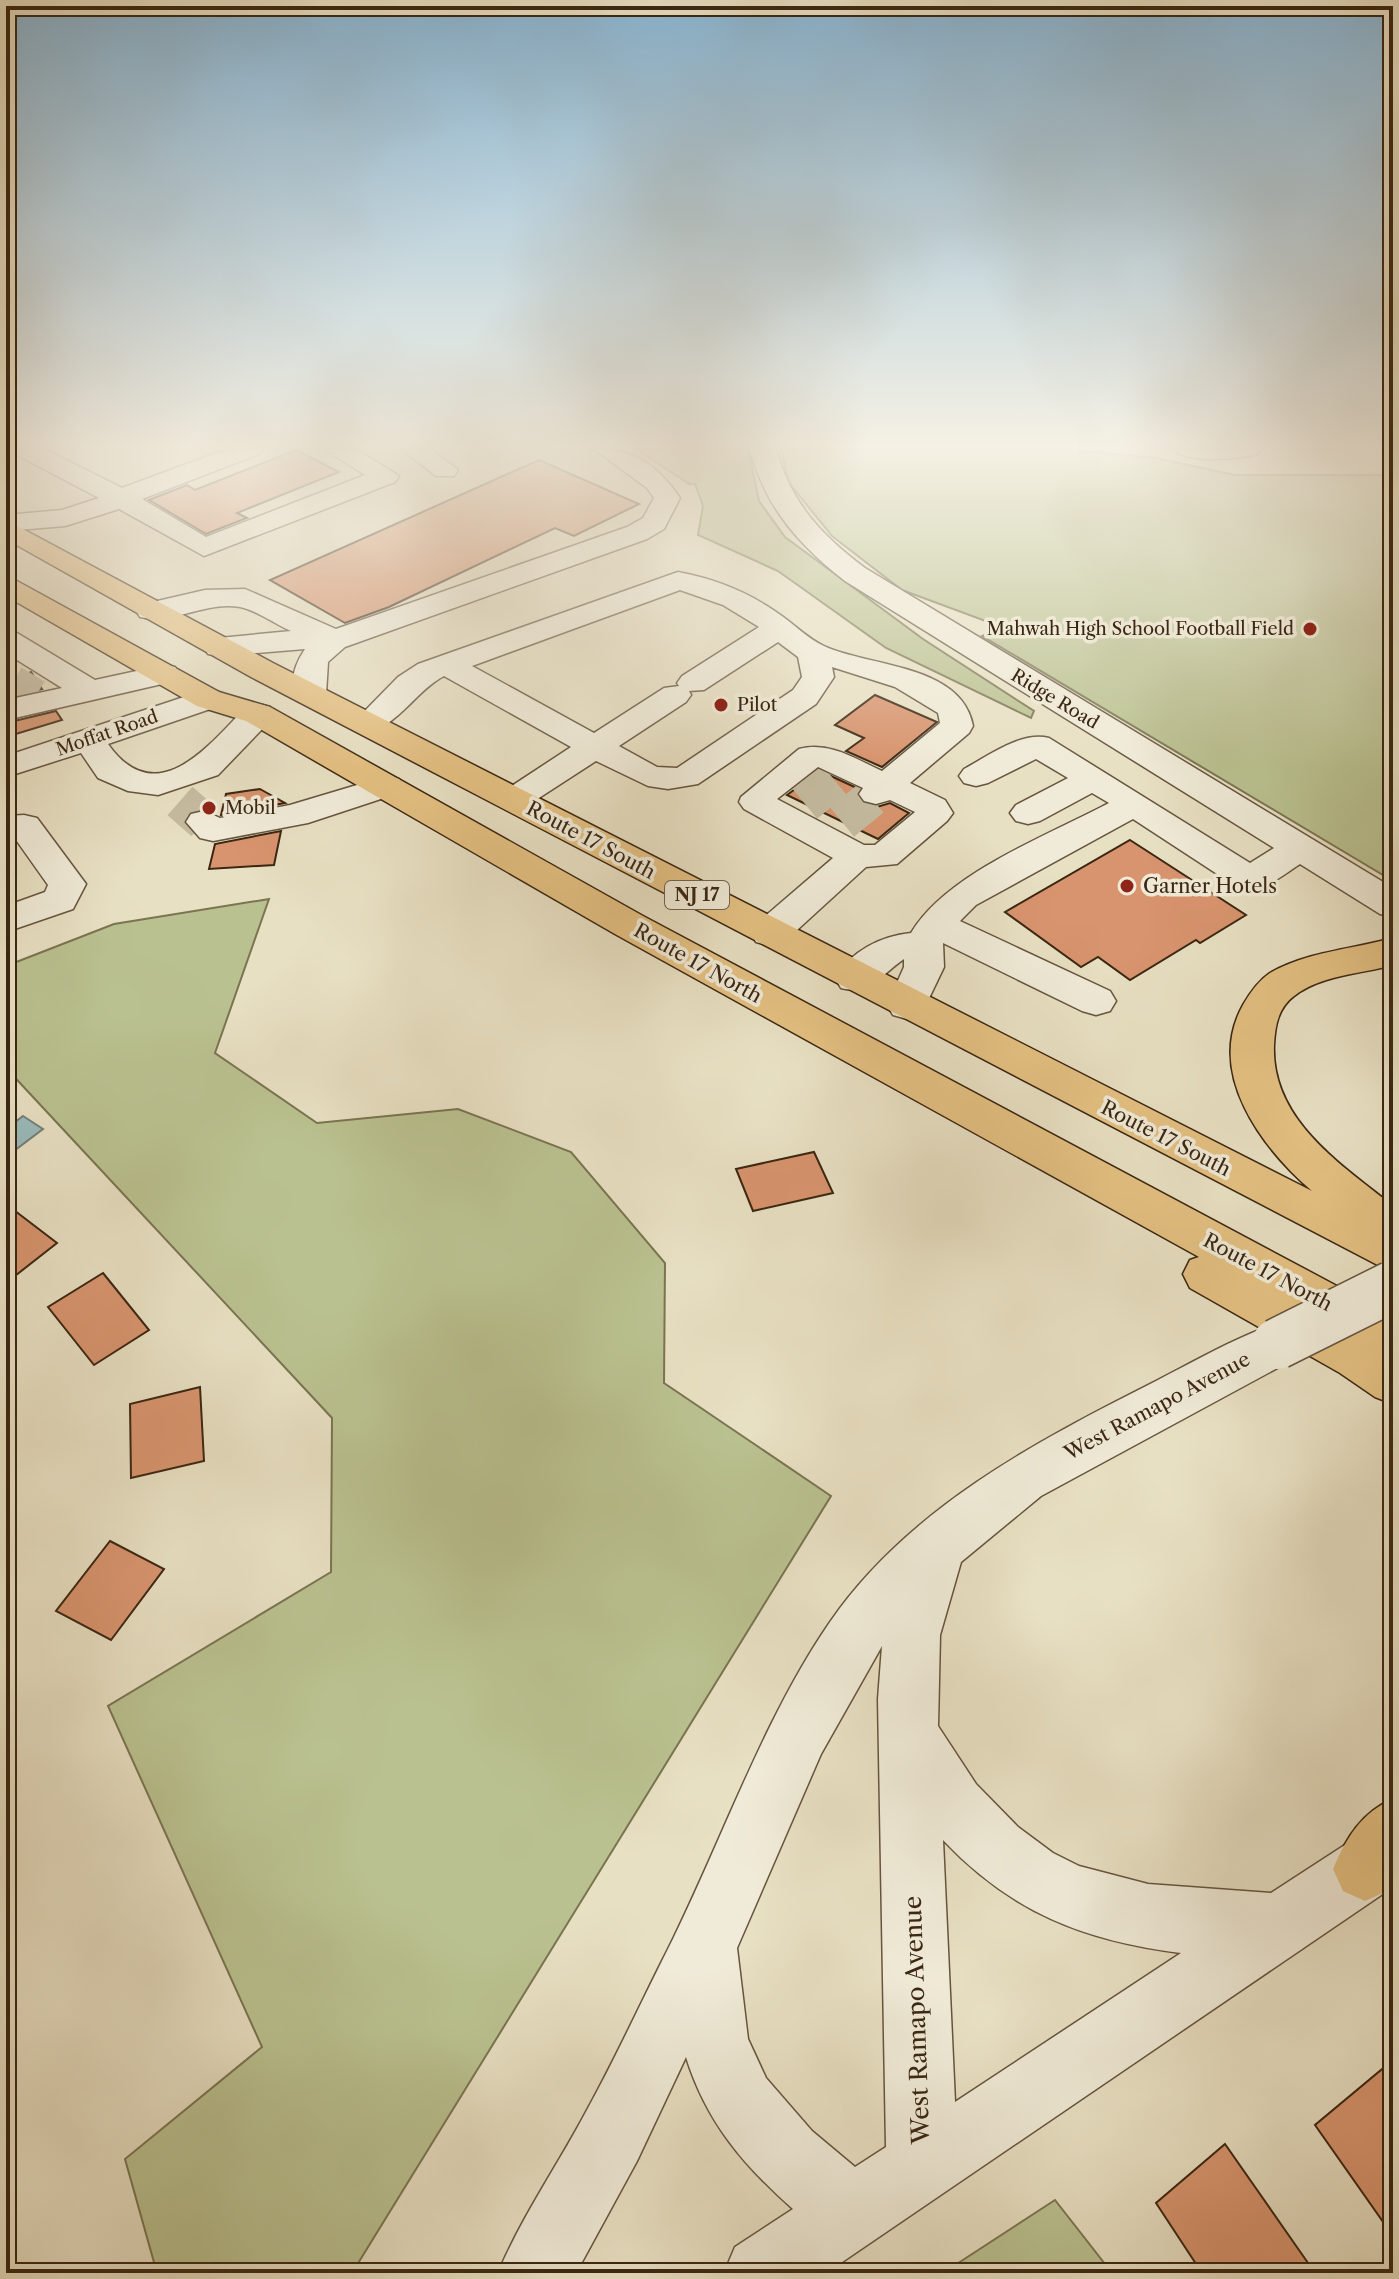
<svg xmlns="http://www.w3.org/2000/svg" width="1399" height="2279" font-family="'Libre Caslon Text',serif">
	<rect width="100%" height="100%" fill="#e8e0c3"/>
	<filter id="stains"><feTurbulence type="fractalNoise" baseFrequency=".0025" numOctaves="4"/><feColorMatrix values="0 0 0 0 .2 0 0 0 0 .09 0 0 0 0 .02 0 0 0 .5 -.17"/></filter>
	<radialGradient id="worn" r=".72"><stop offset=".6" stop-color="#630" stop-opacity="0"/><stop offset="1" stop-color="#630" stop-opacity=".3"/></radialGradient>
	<g fill="#bac190" stroke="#7a7451" stroke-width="2">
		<polygon points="636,449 748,449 759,501 785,537 923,639 1034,711 1031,718 886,648 778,571 698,535 703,506 695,484 689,484"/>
		<polygon points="781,449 1063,449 1156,458 1235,475 1393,475 1393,881 982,636 1002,627 902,590 832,536 789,483"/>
		<polygon points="269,899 215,1053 317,1123 458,1109 571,1152 665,1263 664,1383 831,1496 352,2273 157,2273 125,2159 262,2047 108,1706 331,1572 332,1418 6,1068 6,966 114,924"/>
		<polygon points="1055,2200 1112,2273 943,2273"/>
	</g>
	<polygon fill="#9abbbc" stroke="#747f78" stroke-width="2" points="23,1116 43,1129 6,1157 6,1129"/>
	<g fill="#d8946e" stroke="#3a2612" stroke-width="2">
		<polygon points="296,450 339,472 237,513 247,518 206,534 149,500 187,485 195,490"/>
		<polygon points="539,460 639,504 574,536 555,528 389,607 345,623 270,580"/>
		<polygon points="31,672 42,689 6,697 6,684"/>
		<polygon points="875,695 937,722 882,767 846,751 864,738 835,725"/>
		<polygon points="56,711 62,720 6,737 6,723"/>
		<polygon points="820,771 859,789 856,794 863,804 877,807 890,803 909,813 878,839 787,795"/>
		<polygon points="260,789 285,803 221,815 226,794"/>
		<polygon points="281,831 274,865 209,869 215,844"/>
		<polygon points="1130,840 1246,915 1200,943 1196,940 1130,980 1098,957 1081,967 1005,912"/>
		<polygon points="814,1152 833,1193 753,1211 736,1169"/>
		<polygon points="6,1204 57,1243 6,1283"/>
		<polygon points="103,1273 149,1330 94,1365 48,1307"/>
		<polygon points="200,1387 204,1461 131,1478 130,1404"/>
		<polygon points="110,1541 164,1569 111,1640 56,1611"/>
		<polygon points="1393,2060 1393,2236 1315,2125"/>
		<polygon points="1225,2144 1315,2273 1202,2273 1156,2203"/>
	</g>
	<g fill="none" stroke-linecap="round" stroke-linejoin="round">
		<polyline stroke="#c5bba0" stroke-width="29" stroke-dasharray="29 15" stroke-linecap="butt" points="14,680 37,694"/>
		<g stroke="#c5bba0" stroke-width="38" stroke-dasharray="38 19" stroke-linecap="butt">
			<polyline points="180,801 204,822"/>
			<polyline points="805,804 839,776"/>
			<polyline points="842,822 876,794"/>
		</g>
		<g stroke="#66543e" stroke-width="3">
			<g id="minor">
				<polygon points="11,449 44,449 122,488 227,449 263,449 259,454 142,499 206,537 365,475 324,449 356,449 399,476 395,482 204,556 119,509 65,526 6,531 6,515 62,510 99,498 15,454"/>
				<polygon points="401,449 431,449 458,470 454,476 436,476"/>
				<path d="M594,449C634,449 658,465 680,498L664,529L647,539L345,647L328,662L326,694L321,701L310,704L299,701C287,684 295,664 305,649L219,656L208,654L204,647L208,640L219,638L291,631C275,624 256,610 240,607C206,601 172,625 140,617L136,611L140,605L205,590L245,589L336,629L627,527L643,518L654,498L647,488Z"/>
				<path d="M750,449H776C791,503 821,535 865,568L1393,888V917L1380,914L1300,864C1280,877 1262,894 1237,887L1133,819L976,905L960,921L1110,991L1116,1001L1110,1011L1096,1015L1082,1011L943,943L944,967L921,1015L907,1019L893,1015L887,1005L904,967V959C882,974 869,996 841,988L835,978C851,951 881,936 911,933C947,873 1047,836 1109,803L1092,793L1040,821L1028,824L1016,821L1010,813L1016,805L1068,778L1036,759L988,783L976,786L964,783L959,776L964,769C988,756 1021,731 1049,738L1250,863L1274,848L845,581C798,544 765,507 750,449Z"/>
				<path d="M1174,449H1261L1257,454C1240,459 1185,464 1174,449Z"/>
				<path d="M678,572C716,579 748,592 779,614C794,624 808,639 824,646C869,667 962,664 973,726L969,733L910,783L945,800L953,813L947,821L897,864L866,867L784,942L770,946L756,942L751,933L756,924L833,858L744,809L739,802L741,797L799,749C830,741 855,759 882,771L940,723L938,713L895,687L832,667L834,677L816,704L698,784L668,789L648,786L596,761L525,807L513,810L501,807L496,800L501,793L571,747L444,676C414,691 390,739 356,731L352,724L398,677L418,664ZM680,590L723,605L759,627L682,676L677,683L679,686L664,688L594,733L472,666ZM778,642L798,657L802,677L793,690L677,768L657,767L619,746L686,702L691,695L689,691L704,690ZM818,767L863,788L859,794L864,801L876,804L890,800L915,812L875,845H864L777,799Z"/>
				<polygon points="6,631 17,633 95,680 164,665 175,667 180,674 175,681 6,720 6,700 62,688 6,653"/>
				<path d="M208,689L219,692L224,699L219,706L108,744C156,812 208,747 246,707L258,704L270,707L274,714L270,721L218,775L158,795L128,791L98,778L81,753L6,777V756Z"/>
				<polygon points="387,776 399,779 404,786 399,793 308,823 213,841 200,838 186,822 191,814 204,811 220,818 290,805"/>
				<polygon points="24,815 37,818 86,884 73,909 6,932 6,906 45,892 48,885 14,837 6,838 6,816"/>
				<path d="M1277,1323L1294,1329L1302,1344L1294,1359L1041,1496L961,1562L940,1635L938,1726L976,1784L1018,1827L1053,1853L1079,1866L1148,1884L1271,1893L1371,1828L1393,1819V1887L826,2273H724L735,2247L793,2209C743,2165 706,2121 686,2057L637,2161L576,2273H498C522,2216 558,2165 587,2110C614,2061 637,2011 662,1961C717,1854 762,1720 830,1622C908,1509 1035,1442 1156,1381C1195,1361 1235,1338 1277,1323ZM882,1646L878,1699L886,2147L855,2167L812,2131L766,2078L748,2039L737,1948L821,1754ZM943,1840C1011,1912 1084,1941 1181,1953L955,2102Z"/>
			</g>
		</g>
		<g stroke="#3a2612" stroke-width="3">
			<g id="highway">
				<path d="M6,520L273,663L1312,1191C1262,1148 1205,1073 1243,1005C1250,993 1258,981 1270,973C1306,952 1353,949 1393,938V965C1361,974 1321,975 1294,996C1278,1008 1275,1026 1274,1045C1271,1120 1341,1164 1393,1206V1273L251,677L6,539Z"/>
				<polygon points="6,575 219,692 270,707 643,916 1393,1316 1393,1404 1375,1397 1340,1373 1190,1288 1183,1274 1190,1260 1199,1257 615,934 246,721 197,706 6,596"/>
				<path d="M1393,1799V1884L1387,1891L1365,1901L1343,1891L1333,1869C1346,1838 1362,1812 1393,1799Z"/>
			</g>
		</g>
		<use href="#minor" fill="#f0ebd8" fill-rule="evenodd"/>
		<use href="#highway" fill="#e4c082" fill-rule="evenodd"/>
		<g stroke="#66543e" stroke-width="53" stroke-linecap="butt">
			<polyline id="minor-bridge" points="1277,1344 1393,1286"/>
		</g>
		<use href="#minor-bridge" stroke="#f0ebd8" stroke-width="50"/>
	</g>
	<linearGradient id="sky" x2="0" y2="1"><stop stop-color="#89b7d6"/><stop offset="0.58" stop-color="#f5f1e4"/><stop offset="1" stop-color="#f5f1e4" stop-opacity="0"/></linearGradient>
	<rect width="1399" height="768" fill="url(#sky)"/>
	<g fill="#8f2418" stroke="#f0ebd8" stroke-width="3">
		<circle cx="1310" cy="629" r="8"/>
		<circle cx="721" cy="705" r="8"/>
		<circle cx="209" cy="808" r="8"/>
		<circle cx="1127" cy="886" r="8"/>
	</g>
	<g text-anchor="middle" stroke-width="7" stroke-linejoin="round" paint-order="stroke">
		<g font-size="18" fill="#3a2612" stroke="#f0ebd8" text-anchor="start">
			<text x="1294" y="635" text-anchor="end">Mahwah High School Football Field</text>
			<text x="737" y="711">Pilot</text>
			<text x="225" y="814">Mobil</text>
		</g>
		<g font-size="18" fill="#3a2612" stroke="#f0ebd8">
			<text transform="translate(1055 699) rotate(31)" y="6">Ridge Road</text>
			<text transform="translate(107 733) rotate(-19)" y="6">Moffat Road</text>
		</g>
		<rect fill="#f0ebd8" stroke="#71614d" stroke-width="2" x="665" y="881" width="64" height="28" rx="6"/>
		<g font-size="18" font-weight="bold" fill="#3a2612">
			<text x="697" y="901">NJ 17</text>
		</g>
		<g font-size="20" fill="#3a2612" stroke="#f0ebd8">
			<text transform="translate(591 840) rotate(28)" y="7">Route 17 South</text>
			<text transform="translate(698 963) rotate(29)" y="7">Route 17 North</text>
			<text transform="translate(1166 1138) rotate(27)" y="7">Route 17 South</text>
			<text transform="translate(1268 1272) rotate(28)" y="7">Route 17 North</text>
			<text transform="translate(1157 1406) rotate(-28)" y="7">West Ramapo Avenue</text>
		</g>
		<g font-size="20" fill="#3a2612" stroke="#f0ebd8" text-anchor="start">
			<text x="1143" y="893">Garner Hotels</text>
		</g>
		<g font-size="24" fill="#3a2612" stroke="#f0ebd8">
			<text transform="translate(917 2020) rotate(-92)" y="8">West Ramapo Avenue</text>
		</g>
	</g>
	<rect width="1399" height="2279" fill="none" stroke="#e8e0c3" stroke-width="32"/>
	<rect x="8" y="8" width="1383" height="2263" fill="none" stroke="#3a2612" stroke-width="4"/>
	<rect x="16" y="16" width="1367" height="2247" fill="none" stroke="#3a2612" stroke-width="2"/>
	<rect width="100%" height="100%" filter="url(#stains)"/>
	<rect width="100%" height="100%" fill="url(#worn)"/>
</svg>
